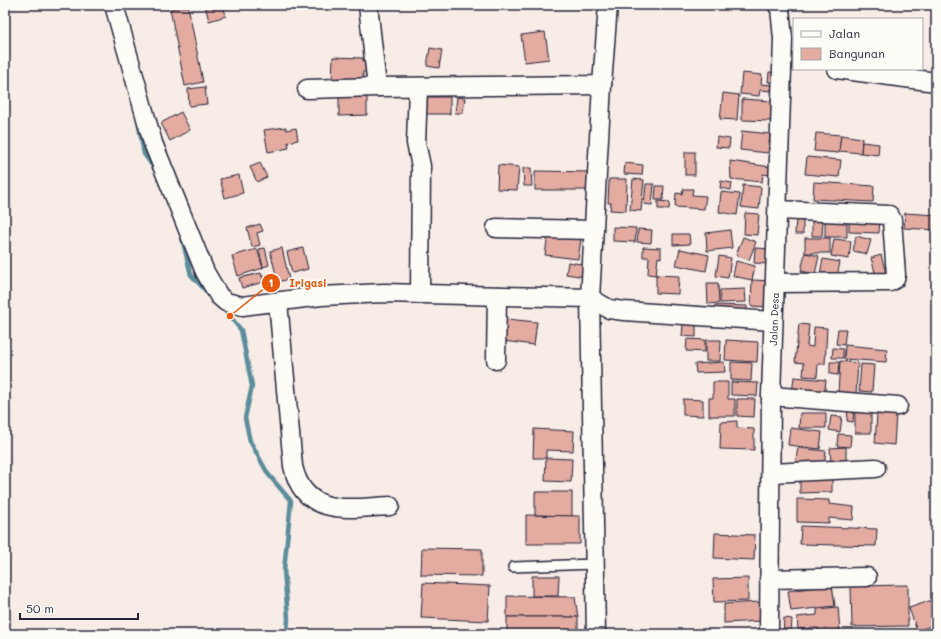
<svg xmlns="http://www.w3.org/2000/svg" width="941" height="639" font-family="Mali,sans-serif">
	<rect width="100%" height="100%" fill="#f8ece6"/>
	<filter id="ink" filterUnits="userSpaceOnUse"><feTurbulence type="fractalNoise" baseFrequency=".025" numOctaves="2"/><feDisplacementMap in="SourceGraphic" scale="8" xChannelSelector="R" yChannelSelector="G"/><feConvolveMatrix kernelMatrix="1 2 1 2 8 2 1 2 1" color-interpolation-filters="sRGB"/></filter>
	<g filter="url(#ink)">
		<g fill="none" stroke-linecap="round" stroke-linejoin="round">
			<g stroke="#5c8d9c" stroke-width="4.5">
				<polyline points="138,120 144,154 156,171"/>
				<polyline points="182,238 191,275 208,293"/>
				<polyline points="223,308 241,330 252,386 245,418 250,441 268,474 291,501 284,570 288,618 287,634"/>
			</g>
		</g>
		<g fill="#e4aba0" stroke="#22223b">
			<polygon points="205,5 223,5 226,16 209,21"/>
			<polygon points="188,6 203,82 185,86 170,9"/>
			<polygon points="545,32 549,59 525,62 521,35"/>
			<polygon points="430,48 442,50 439,68 427,66"/>
			<polygon points="333,57 363,58 363,61 367,60 369,71 363,72 363,80 332,80"/>
			<polygon points="769,72 780,73 779,83 768,82"/>
			<polygon points="742,73 762,75 761,84 772,85 771,91 760,90 759,96 740,94"/>
			<polygon points="205,87 207,104 189,106 188,89"/>
			<polygon points="339,92 367,92 367,115 339,116"/>
			<polygon points="723,93 739,95 737,120 720,119"/>
			<polygon points="424,97 450,97 450,114 423,114"/>
			<polygon points="457,97 465,98 463,113 455,113"/>
			<polygon points="742,99 773,101 772,121 742,120"/>
			<polygon points="181,112 190,130 170,141 161,123"/>
			<polygon points="286,127 286,130 296,128 298,140 288,142 289,148 268,152 264,130"/>
			<polygon points="742,131 770,134 768,153 740,150"/>
			<polygon points="816,133 841,135 839,153 814,151"/>
			<polygon points="841,135 862,138 861,153 839,151"/>
			<polygon points="717,137 730,139 729,148 716,147"/>
			<polygon points="862,142 879,144 878,155 861,153"/>
			<rect x="685" y="152" width="10" height="23"/>
			<polygon points="807,157 841,160 839,177 805,174"/>
			<polygon points="730,161 771,167 770,175 763,174 762,182 731,179"/>
			<polygon points="260,163 267,177 257,182 250,167"/>
			<polygon points="625,163 643,165 642,175 624,174"/>
			<polygon points="498,165 519,167 517,190 497,189"/>
			<polygon points="523,168 531,168 532,186 524,186"/>
			<polygon points="535,171 591,172 591,190 535,190"/>
			<polygon points="239,175 243,193 225,198 220,179"/>
			<polygon points="609,179 627,179 626,211 610,210 611,203 608,203"/>
			<polygon points="633,179 644,180 641,211 630,210"/>
			<polygon points="721,181 732,183 731,190 720,188"/>
			<polygon points="814,182 874,186 873,202 813,199"/>
			<polygon points="646,184 654,184 652,205 644,204"/>
			<polygon points="743,185 761,187 759,209 741,207"/>
			<polygon points="656,186 664,186 663,200 655,200"/>
			<polygon points="683,189 693,189 692,195 706,196 704,209 675,207 676,193 682,194"/>
			<polygon points="721,192 740,194 737,215 719,212"/>
			<polygon points="658,201 670,202 669,209 658,209"/>
			<polygon points="745,213 759,214 757,235 744,234"/>
			<polygon points="905,213 936,215 936,230 904,228"/>
			<polygon points="849,216 880,217 879,233 849,232"/>
			<polygon points="812,217 823,217 822,236 812,236"/>
			<polygon points="796,218 803,219 803,234 795,234"/>
			<polygon points="825,221 847,222 847,237 825,237"/>
			<polygon points="260,224 263,231 257,233 260,245 252,247 247,228"/>
			<polygon points="613,227 636,228 635,242 613,241"/>
			<polygon points="638,229 652,230 651,243 637,242"/>
			<polygon points="730,230 732,248 707,251 706,233"/>
			<polygon points="548,234 581,239 578,259 545,255"/>
			<polygon points="673,234 689,234 690,244 673,245"/>
			<polygon points="856,236 871,240 867,254 853,251"/>
			<polygon points="743,237 756,242 749,260 736,255"/>
			<rect x="805" y="238" width="25" height="15"/>
			<polygon points="834,239 851,241 849,259 831,256"/>
			<polygon points="643,247 661,248 661,258 658,257 656,275 648,274 649,257 643,257"/>
			<polygon points="265,248 269,265 263,267 259,249"/>
			<polygon points="282,248 289,279 278,282 270,251"/>
			<polygon points="303,248 308,269 292,273 287,252"/>
			<polygon points="755,248 771,249 769,264 754,263"/>
			<polygon points="257,249 263,268 238,276 232,256"/>
			<polygon points="680,249 709,255 706,271 676,265"/>
			<polygon points="805,253 819,256 815,274 801,271"/>
			<polygon points="881,255 886,273 876,276 871,258"/>
			<polygon points="719,256 731,258 728,278 716,276"/>
			<polygon points="823,259 840,262 837,277 820,274"/>
			<polygon points="736,261 755,266 752,280 733,276"/>
			<polygon points="568,262 587,265 585,277 566,274"/>
			<polygon points="261,273 264,282 242,288 239,278"/>
			<polygon points="271,273 273,280 264,282 262,276"/>
			<polygon points="656,275 679,276 678,294 656,293"/>
			<polygon points="752,280 773,281 771,307 751,306"/>
			<polygon points="707,283 718,283 719,303 708,304"/>
			<polygon points="745,289 746,302 720,303 720,290"/>
			<polygon points="715,305 747,306 746,321 714,319"/>
			<polygon points="506,319 537,322 534,345 503,341"/>
			<polygon points="683,324 696,324 696,337 682,336"/>
			<polygon points="799,324 809,325 807,346 813,347 814,327 827,328 825,364 818,364 817,377 803,376 804,363 795,362"/>
			<polygon points="838,329 846,329 844,345 836,344"/>
			<polygon points="687,339 705,340 705,352 686,351"/>
			<polygon points="706,340 721,340 720,361 706,361"/>
			<polygon points="726,340 758,342 757,362 725,360"/>
			<polygon points="845,345 887,349 886,362 844,359"/>
			<polygon points="833,348 843,349 843,358 832,358"/>
			<polygon points="840,361 858,363 856,394 838,393"/>
			<polygon points="724,362 725,372 696,373 695,364"/>
			<polygon points="731,362 752,363 751,381 731,380"/>
			<polygon points="830,362 839,362 838,375 830,374"/>
			<polygon points="861,364 874,365 872,392 859,391"/>
			<polygon points="794,377 826,380 824,397 792,393"/>
			<polygon points="713,382 728,382 728,399 735,399 735,416 709,416 709,398 713,398"/>
			<polygon points="731,382 758,383 757,396 731,395"/>
			<polygon points="683,399 703,400 703,416 683,415"/>
			<polygon points="737,399 755,399 754,417 737,416"/>
			<polygon points="848,408 854,409 853,422 847,421"/>
			<rect x="855" y="408" width="16" height="25"/>
			<polygon points="800,413 826,413 826,428 799,428"/>
			<polygon points="877,414 896,415 894,445 875,443"/>
			<polygon points="831,416 842,417 840,432 829,430"/>
			<polygon points="737,421 737,428 754,429 754,450 720,449 721,422"/>
			<polygon points="790,428 822,432 820,449 788,445"/>
			<polygon points="534,429 574,431 573,451 546,450 546,458 533,458"/>
			<polygon points="838,434 851,435 850,447 837,446"/>
			<polygon points="846,447 846,464 831,465 830,448"/>
			<polygon points="798,448 826,451 824,467 795,464"/>
			<polygon points="546,458 572,459 571,482 545,481"/>
			<polygon points="832,476 832,492 800,493 800,477"/>
			<polygon points="535,492 572,492 572,516 535,515"/>
			<polygon points="797,499 829,500 829,504 854,507 853,520 829,518 829,523 797,522"/>
			<polygon points="526,515 580,516 580,544 526,544"/>
			<polygon points="801,526 877,529 876,546 800,544"/>
			<polygon points="715,533 755,535 754,560 714,558"/>
			<polygon points="422,548 482,549 482,576 421,575"/>
			<polygon points="532,576 559,576 558,596 532,596"/>
			<polygon points="748,578 748,601 714,602 713,579"/>
			<polygon points="423,583 490,586 488,621 421,618"/>
			<polygon points="832,585 835,606 791,611 788,591"/>
			<polygon points="908,585 908,626 852,627 851,586"/>
			<polygon points="507,596 575,597 578,617 507,617"/>
			<polygon points="935,599 936,624 917,631 909,608"/>
			<polygon points="760,602 761,621 724,623 724,604"/>
			<polygon points="838,607 840,631 819,633 818,628 798,629 797,617 817,615 817,609"/>
			<rect x="507" y="617" width="71" height="17"/>
			<polygon points="784,618 792,619 791,634 783,634"/>
		</g>
		<g fill="none" stroke-linecap="round" stroke-linejoin="round">
			<g stroke="#22223b" stroke-width="12">
				<polyline id="lane" points="513,567 594,564"/>
			</g>
			<g stroke="#22223b" stroke-width="21">
				<g id="street">
					<polyline points="114,5 153,143 205,272 219,296 226,302 242,306 321,296 384,293 590,298 609,309 624,311 773,321"/>
					<polyline points="368,5 377,87 602,85 608,5"/>
					<polyline points="837,69 936,82"/>
					<polyline points="418,88 416,143 421,166 420,294"/>
					<polyline points="307,89 377,87"/>
					<polyline points="496,228 594,230"/>
					<polyline points="775,283 890,282 895,279 896,275 892,220 889,215 778,210"/>
					<path d="M278,302L293,466C304,518 350,508 390,506"/>
					<polyline points="496,360 497,296"/>
					<polyline points="771,396 898,406"/>
					<polyline points="771,473 876,468"/>
					<polyline points="769,579 867,577"/>
					<polyline points="596,634 590,298 602,85"/>
					<polyline points="769,634 771,396 783,39 780,8 777,5"/>
				</g>
			</g>
			<use href="#lane" stroke="#fdfcf7" stroke-width="9"/>
			<use href="#street" stroke="#fdfcf7" stroke-width="18"/>
		</g>
	</g>
	<g text-anchor="middle" stroke-width="3.5" stroke-linejoin="round" paint-order="stroke">
		<g font-size="10" fill="#22223b" stroke="#fdfcf7">
			<text transform="translate(774 319) rotate(-88)" y="4">Jalan Desa</text>
		</g>
	</g>
	<path fill="none" stroke="#e8590c" stroke-width="1.5" d="M230 316L271 283"/>
	<g fill="#e8590c" stroke="#fdfcf7" stroke-width="1.5">
		<circle cx="230" cy="316" r="4"/>
		<circle cx="271" cy="283" r="10"/>
	</g>
	<g font-size="12" text-anchor="middle" font-weight="bold" fill="#fff">
		<text x="271" y="287">1</text>
	</g>
	<g font-size="11" text-anchor="middle" font-weight="bold" fill="#e8590c" stroke="#fdfcf7" stroke-width="3.5" stroke-linejoin="round" paint-order="stroke">
		<text x="308" y="287">Irigasi</text>
	</g>
	<rect width="941" height="639" fill="none" stroke="#fdfcf7" stroke-width="20"/>
	<rect x="10" y="10" width="921" height="619" fill="none" stroke="#22223b" stroke-width="1.5" filter="url(#ink)"/>
	<rect x="793" y="18" width="130" height="52" fill="#fdfcf7" stroke="#a5a5ac"/>
	<rect x="801" y="31" width="20" height="6" fill="#fdfcf7" stroke="#a5a5ac"/>
	<text x="829" y="38" font-size="12" fill="#22223b">Jalan</text>
	<rect x="801" y="48" width="20" height="12" fill="#e4aba0" stroke="#a5a5ac"/>
	<text x="829" y="58" font-size="12" fill="#22223b">Bangunan</text>
	<path d="M20 613v6h118v-6" fill="none" stroke="#22223b" stroke-width="2"/>
	<text x="26" y="613" font-size="12" fill="#22223b" stroke="#fdfcf7" stroke-width="3" paint-order="stroke">50 m</text>
</svg>
